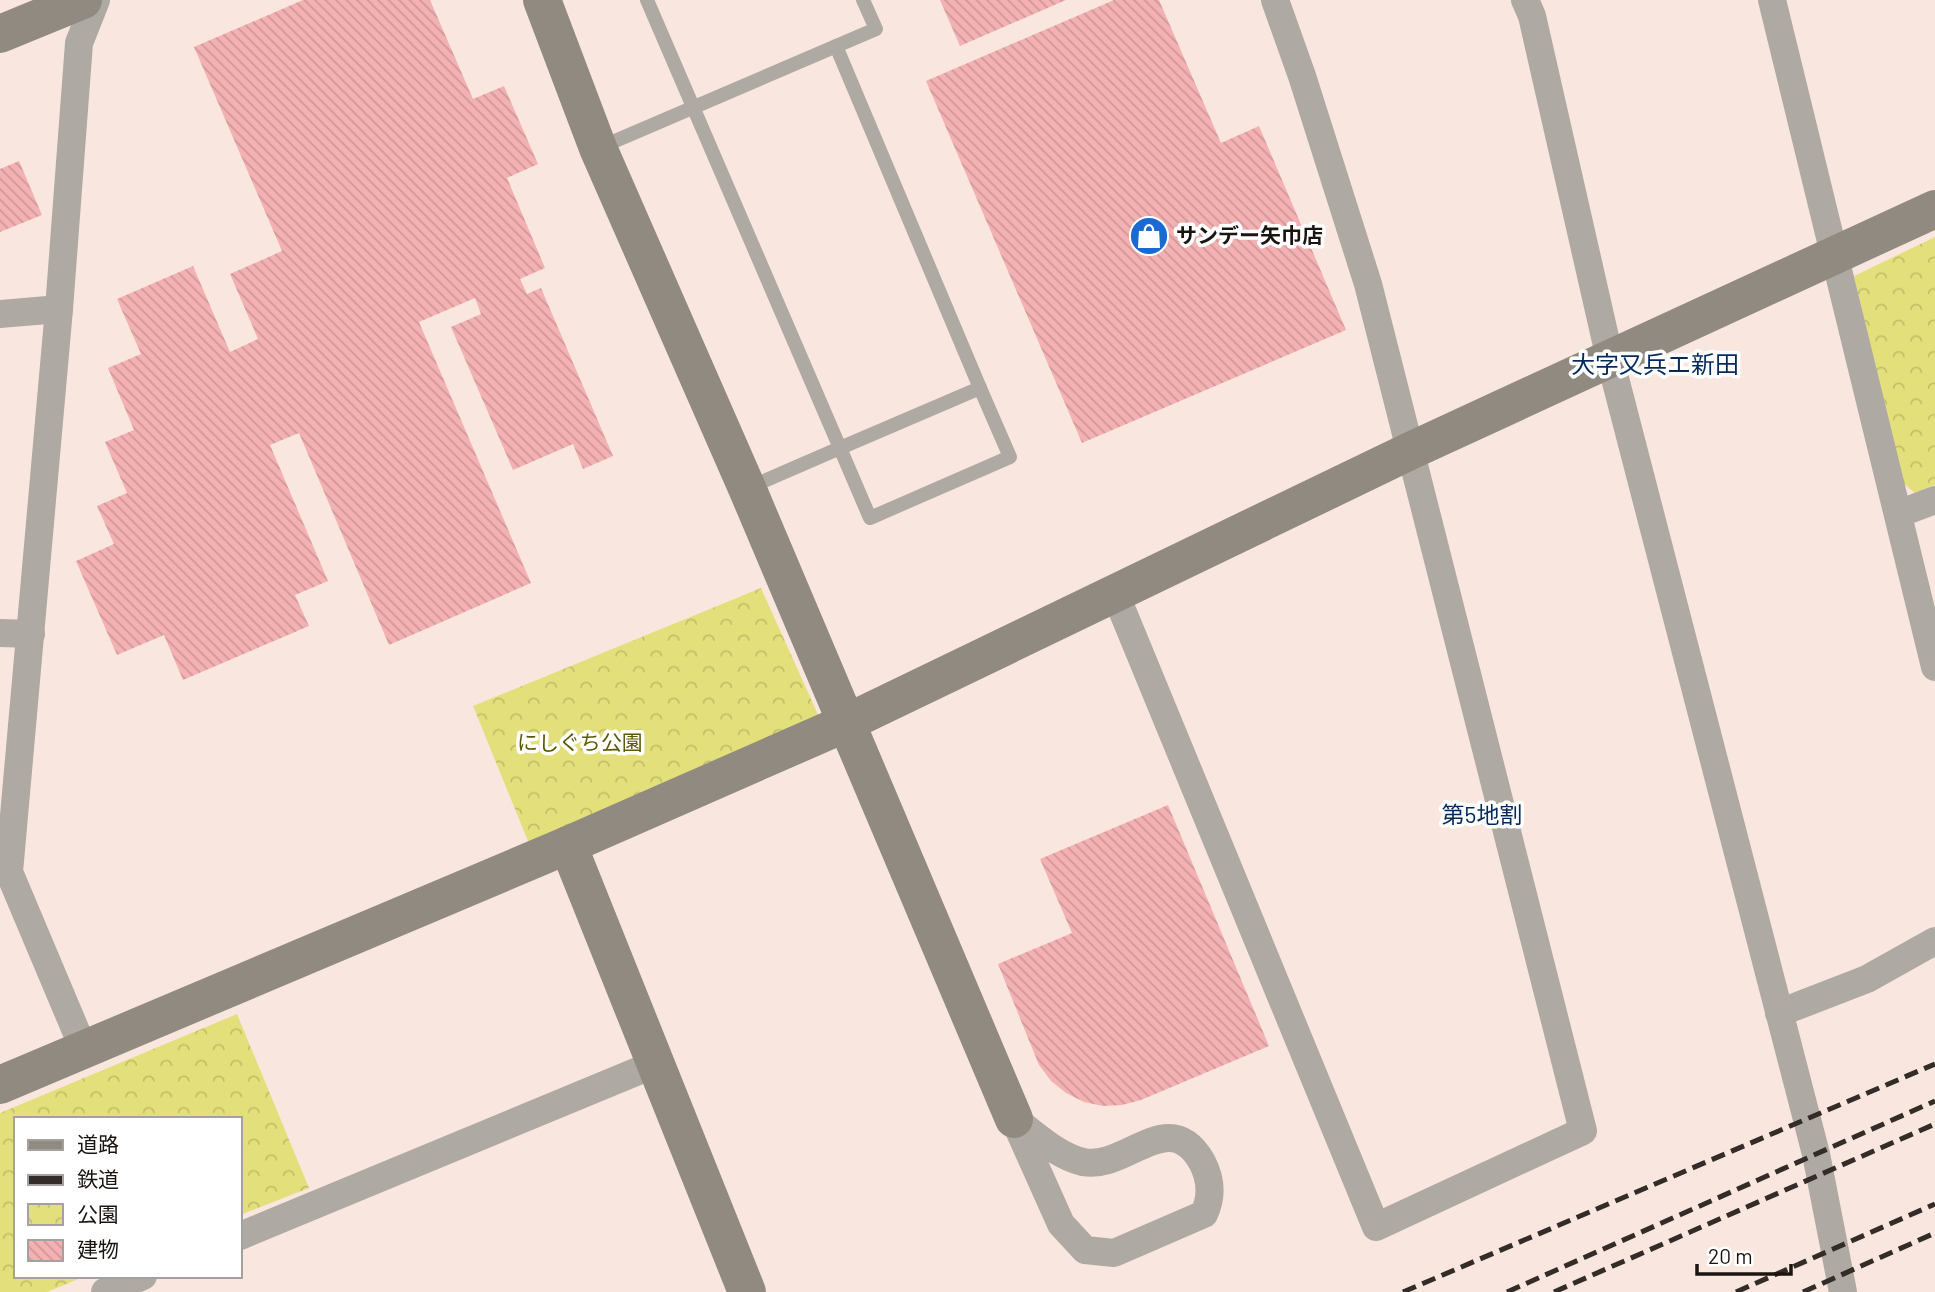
<svg xmlns="http://www.w3.org/2000/svg" width="1935" height="1292" font-family="Barlow,'Noto Sans JP',sans-serif">
	<defs>
		<pattern id="park-crowns" width="20" height="18" patternUnits="userSpaceOnUse" patternTransform="scale(1.75)"><rect width="20" height="18" fill="#e3e07b"/><path d="M2 6a3 3 0 1 1 6 0M12 15a3 3 0 1 1 6 0" fill="none" stroke="#c2bf69"/></pattern>
		<pattern id="building-back-hatch" width="6" height="6" patternUnits="userSpaceOnUse" patternTransform="scale(1.75)"><rect width="6" height="6" fill="#f3b1b2"/><path d="M-1 5l2 2M0 0l6 6M5-1l2 2" fill="none" stroke="#d09798"/></pattern>
	</defs>
	<rect width="100%" height="100%" fill="#f9e7df"/>
	<g fill="url(#park-crowns)">
		<polygon points="1935,237 1935,485 1915,493 1903,483 1854,276"/>
		<polygon points="761,588 820,719 530,846 473,706"/>
		<polygon points="237,1014 309,1188 240,1215 240,1119 16,1119 16,1276 86,1276 47,1292 0,1292 0,1113"/>
	</g>
	<g fill="url(#building-back-hatch)">
		<polygon points="303,0 430,0 473,99 504,86 538,164 507,178 545,268 520,279 527,294 541,288 613,456 583,469 573,444 513,470 451,327 481,314 475,298 419,322 531,583 389,645 299,433 270,445 328,581 295,595 309,626 183,680 164,635 117,655 76,561 114,544 97,506 127,493 105,442 134,430 108,368 141,354 117,299 193,266 230,352 258,339 230,274 282,251 194,47"/>
		<polygon points="940,0 1066,0 960,46"/>
		<polygon points="1114,0 1159,0 1221,143 1259,126 1346,330 1082,443 926,81"/>
		<polygon points="19,161 42,215 0,232 0,169"/>
		<polygon points="1168,805 1269,1046 1141,1100 1122,1105 1103,1106 1084,1102 1066,1093 1051,1081 1039,1065 998,964 1072,933 1040,859"/>
	</g>
	<g fill="none" stroke-linecap="round" stroke-linejoin="round">
		<g stroke="#aeaaa3" stroke-width="14">
			<polyline points="647,0 840,448 980,388 836,46"/>
			<polyline points="601,147 876,29 863,0"/>
			<polyline points="748,488 840,448 870,518 1010,457 980,388"/>
		</g>
		<g stroke="#aeaaa3" stroke-width="28">
			<polyline points="1525,0 1532,16 1610,359 1816,1154 1843,1292"/>
			<polyline points="1772,0 1935,667"/>
			<polyline points="0,314 59,309"/>
			<polyline points="1898,514 1935,500"/>
			<polyline points="1115,593 1376,1227 1583,1131 1368,284 1302,76 1275,0"/>
			<polyline points="0,633 31,634"/>
			<polyline points="1779,1013 1867,979 1935,941"/>
			<polyline points="84,1050 9,872 59,309 79,43 96,0"/>
			<path d="M1014,1119C1035,1134 1057,1156 1083,1162C1126,1171 1169,1104 1202,1162C1211,1179 1212,1197 1204,1214L1114,1253L1085,1250L1061,1224Z"/>
			<polyline points="240,1236 655,1064"/>
			<polyline points="105,1292 143,1276"/>
		</g>
		<g stroke="#908a80" stroke-width="38">
			<polyline points="542,0 598,148 747,488 1014,1119"/>
			<polyline points="0,34 83,0"/>
			<polyline points="568,845 747,1292"/>
			<polyline points="0,1085 568,845 846,723 1410,451 1935,209"/>
		</g>
		<g stroke="#332c29" stroke-width="5" stroke-dasharray="14 7" stroke-linecap="butt">
			<polyline points="1403,1292 1935,1064"/>
			<polyline points="1507,1292 1935,1101"/>
			<polyline points="1554,1292 1935,1124"/>
			<polyline points="1736,1292 1935,1204"/>
			<polyline points="1803,1292 1935,1233"/>
		</g>
	</g>
	<defs>
		<g id="shop-disc" transform="scale(2.0125)"><circle r="9.5" fill="#1a6ad4" stroke="#fff"/><path d="M-5-2.5h2.3a2.7 3.5 0 0 1 5.4 0H5L5.5 6h-11ZM-1.5-2.5h3a1.5 2.3 0 0 0-3 0Z" fill="#fff"/></g>
	</defs>
	<g fill-rule="evenodd">
		<use href="#shop-disc" x="1149" y="236"/>
	</g>
	<g text-anchor="middle" stroke-width="7" stroke-linejoin="round" paint-order="stroke">
		<g font-size="21" font-weight="bold" fill="#1b1512" stroke="#fff" text-anchor="start">
			<text x="1176" y="243">サンデー矢巾店</text>
		</g>
		<g font-size="21" fill="#5d5a06" stroke="#fff">
			<text x="580" y="750">にしぐち公園</text>
		</g>
		<g font-size="23" fill="#042a5c" stroke="#fff">
			<text x="1482" y="823">第5地割</text>
		</g>
		<g font-size="24" fill="#042a5c" stroke="#fff">
			<text x="1655" y="373">大字又兵エ新田</text>
		</g>
	</g>
	<rect x="14" y="1117" width="228" height="161" fill="#ffffff" stroke="#a4a1a0" stroke-width="2"/>
	<rect x="28" y="1140" width="35" height="10" fill="#908a80" stroke="#a4a1a0" stroke-width="2"/>
	<text x="77" y="1152" font-size="21" fill="#1b1512">道路</text>
	<rect x="28" y="1175" width="35" height="10" fill="#332c29" stroke="#a4a1a0" stroke-width="2"/>
	<text x="77" y="1187" font-size="21" fill="#1b1512">鉄道</text>
	<rect x="28" y="1204" width="35" height="21" fill="url(#park-crowns)" stroke="#a4a1a0" stroke-width="2"/>
	<text x="77" y="1222" font-size="21" fill="#1b1512">公園</text>
	<rect x="28" y="1240" width="35" height="21" fill="url(#building-back-hatch)" stroke="#a4a1a0" stroke-width="2"/>
	<text x="77" y="1257" font-size="21" fill="#1b1512">建物</text>
	<path d="M1697 1264v10h94v-10" fill="none" stroke="#1b1512" stroke-width="3.5"/>
	<text x="1708" y="1264" font-size="21" fill="#1b1512" stroke="#ffffff" stroke-width="5" paint-order="stroke">20 m</text>
</svg>
